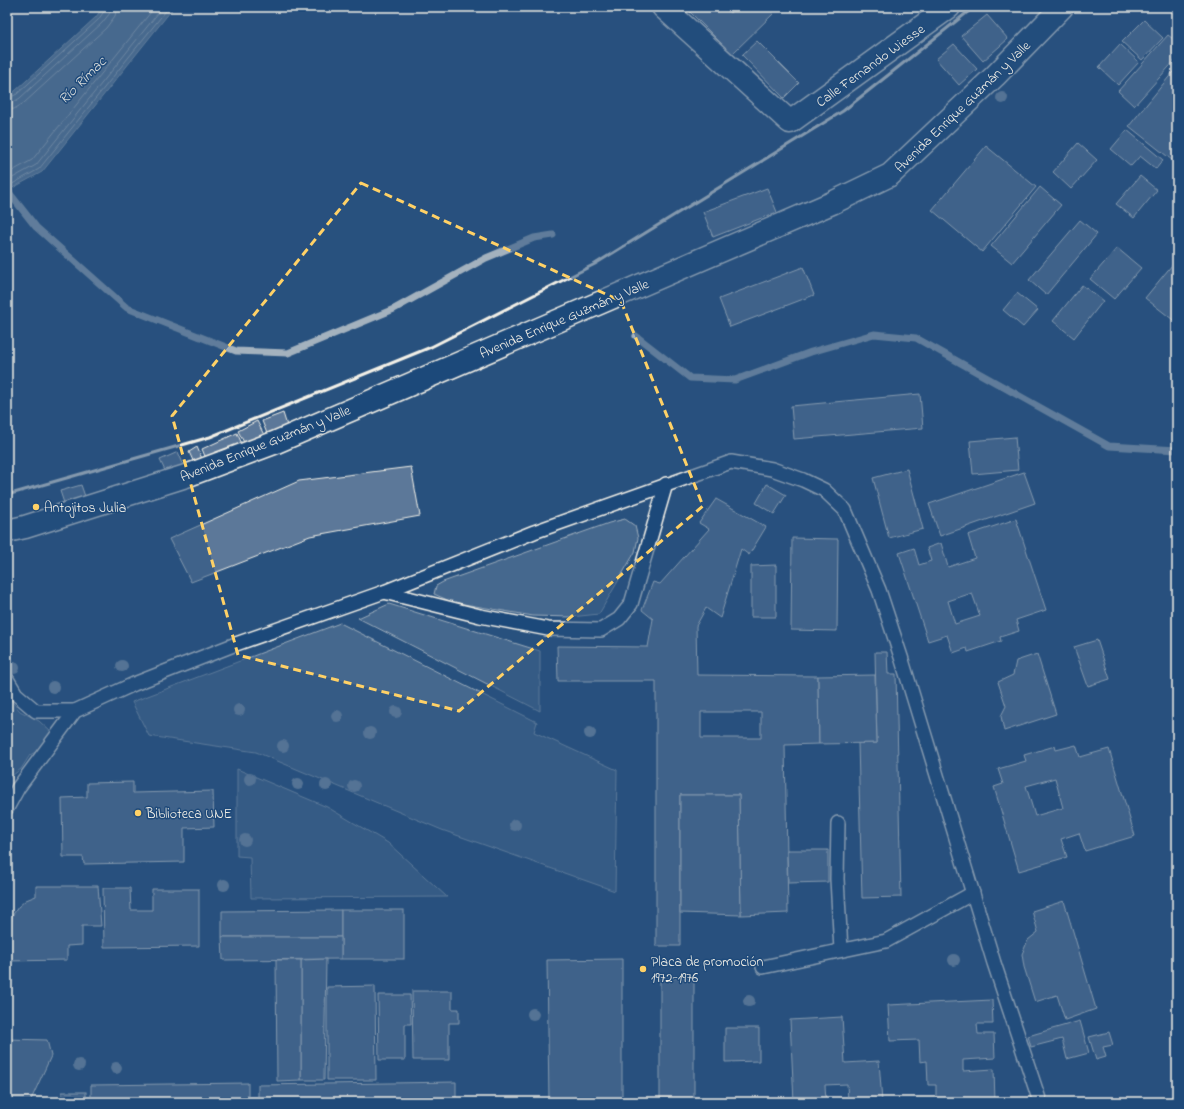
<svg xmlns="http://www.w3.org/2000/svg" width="1184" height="1109" font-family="'Indie Flower',sans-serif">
	<rect width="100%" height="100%" fill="#28517e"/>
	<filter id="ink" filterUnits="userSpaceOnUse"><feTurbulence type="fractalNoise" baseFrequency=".025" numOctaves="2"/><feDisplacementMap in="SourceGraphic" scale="8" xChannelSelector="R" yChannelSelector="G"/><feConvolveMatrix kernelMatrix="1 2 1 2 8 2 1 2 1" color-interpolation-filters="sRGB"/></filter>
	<g filter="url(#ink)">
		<g fill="#45688e" stroke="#9cacbb">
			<polygon points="625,519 635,526 638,538 635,552 599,614 571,617 533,616 452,602 434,594 436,586 443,582 609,523"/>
			<polygon points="389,604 540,651 540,711 358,618"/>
			<polygon points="340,623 537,722 534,732 617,770 615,891 442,830 256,752 149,736 132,702"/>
			<polygon points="7,696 20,711 39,721 51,732 52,743 30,755 21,769 9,778 7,776"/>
			<polygon points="237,769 327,807 388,843 447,897 251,898 250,857 237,856"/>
		</g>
		<polygon fill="#6e88a2" stroke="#a4b2be" points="103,7 174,7 42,172 7,191 7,96 15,91 96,17"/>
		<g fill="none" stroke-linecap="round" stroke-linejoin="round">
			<g stroke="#bec7cc" stroke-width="1">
				<polyline points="7,99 17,94 98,20 105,10 106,7"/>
				<polyline points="7,104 12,103 20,98 102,23 110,13 111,7"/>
				<polyline points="7,110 14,109 24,103 106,28 115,16 117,7"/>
				<polyline points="7,174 32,160 155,7"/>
				<polyline points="7,181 36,165 163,7"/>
				<polyline points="7,187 39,169 169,7"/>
			</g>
			<g stroke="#a4b2be" stroke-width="7">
				<polyline points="7,190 36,227 127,308 236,351 288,353 394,309 486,258 534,238 553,235"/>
				<polyline points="636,336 690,378 735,380 811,352 874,334 916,338 1109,446 1177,450"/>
			</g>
		</g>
		<g fill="#5b7899" stroke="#f4f1e8" fill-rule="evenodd">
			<polygon points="685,7 724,7 730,13 736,7 768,7 774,13 732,54"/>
			<polygon points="987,15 1008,39 983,61 961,36"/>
			<polygon points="1144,20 1163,38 1142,60 1122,42"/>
			<polygon points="1168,35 1177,42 1177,58 1134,106 1118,91"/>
			<polygon points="757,41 799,83 784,98 742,55"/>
			<polygon points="954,44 977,69 959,85 936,59"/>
			<polygon points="1120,44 1139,62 1118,85 1099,67"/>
			<polygon points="1177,67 1177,164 1129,126"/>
			<polygon points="1127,130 1163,160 1156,169 1140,156 1131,166 1111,149"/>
			<polygon points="1078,143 1097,160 1071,189 1053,172"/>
			<polygon points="986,146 1036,187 982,252 932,210"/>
			<polygon points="1140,176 1157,190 1134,218 1116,204"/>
			<polygon points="1040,187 1061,205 1012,263 991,246"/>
			<polygon points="767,188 777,212 713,237 703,212"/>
			<polygon points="1080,220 1097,234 1046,295 1029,280"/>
			<polygon points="1117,248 1141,268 1114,299 1090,279"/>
			<polygon points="1177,259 1177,323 1145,298"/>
			<polygon points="803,267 814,295 730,327 719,299"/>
			<polygon points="1082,285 1103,301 1074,338 1053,321"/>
			<polygon points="1017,293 1038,310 1023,327 1003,310"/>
			<polygon points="920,394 923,428 794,439 791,406"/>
			<polygon points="283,413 288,429 268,436 262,421"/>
			<polygon points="257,421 265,437 246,446 238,431"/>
			<polygon points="237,433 242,444 207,461 202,449"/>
			<polygon points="1015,437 1018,470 973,474 970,441"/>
			<polygon points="197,447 203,461 195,465 189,452"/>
			<polygon points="178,452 185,468 167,475 160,460"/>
			<polygon points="411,467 420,516 310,536 191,582 169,539 299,481"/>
			<polygon points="907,469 923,529 889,538 873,478"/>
			<polygon points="1024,472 1035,503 940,536 929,504"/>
			<polygon points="767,484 786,495 774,514 756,503"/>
			<polygon points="81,485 87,502 66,509 60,491"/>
			<path d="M716,499L766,527L749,555L741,549L720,618L706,608L696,626L697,675L818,676L819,744L785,745L788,913L741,915L739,795H680V946H656V681H558L557,646L648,647L653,619L642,610L653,582L660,584L709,529L699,523ZM701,712H761V738H701Z"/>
			<path d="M1016,519L1046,610L1016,620L1019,631L1000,637L1001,641L968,652L967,648L953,653L947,635L928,641L899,553L914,548L919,565L931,561L927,548L941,543L948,567L975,558L968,535ZM972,593L980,616L955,624L948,601Z"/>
			<polygon points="792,538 838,539 837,631 791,630"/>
			<polygon points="776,565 776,617 751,617 751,566"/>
			<polygon points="1097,640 1110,679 1088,686 1074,647"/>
			<polygon points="875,652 887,652 888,674 896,674 901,897 862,898 858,743 877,743"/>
			<polygon points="1037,654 1056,714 1004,731 1001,716 1006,706 998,682 1013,675 1016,661"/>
			<polygon points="875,675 877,743 819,744 818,676"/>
			<path d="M1076,745L1080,757L1109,749L1135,836L1085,851L1079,833L1061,839L1067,857L1019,871L994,787L1003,784L998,769L1026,761L1024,755L1055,746L1056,750ZM1055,778L1063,808L1035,816L1026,786Z"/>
			<polygon points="133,782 133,793 213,791 214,827 184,828 184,862 84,864 83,857 63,857 62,798 87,797 87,783"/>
			<polygon points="680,795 739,795 741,915 680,913"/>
			<polygon points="787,850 828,850 828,882 788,883"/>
			<polygon points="36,886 98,886 101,926 82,926 82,945 67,946 67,960 7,961 7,928 11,928 12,916 18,907 26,900 36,896"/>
			<polygon points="103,888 130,888 131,910 152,910 152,889 199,889 199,946 104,947"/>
			<polygon points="1064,901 1096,1009 1065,1020 1057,995 1035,1002 1024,967 1022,954 1028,940 1038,932 1032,911"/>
			<polygon points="341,910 341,937 222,937 222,911"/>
			<rect x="341" y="910" width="63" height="49"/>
			<polygon points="222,937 341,937 341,959 223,960"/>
			<polygon points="326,959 324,1080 301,1080 301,960"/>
			<polygon points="622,959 622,1102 549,1102 547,960"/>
			<polygon points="276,960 301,960 301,1080 277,1081"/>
			<rect x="660" y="978" width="34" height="120"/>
			<polygon points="375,986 376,1080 327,1080 327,987"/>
			<polygon points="412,991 452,991 452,1009 459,1009 459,1023 449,1023 449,1060 413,1060"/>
			<polygon points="378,995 410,995 411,1024 405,1024 405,1060 379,1060"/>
			<polygon points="992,1000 993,1024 977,1024 978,1034 994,1034 995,1058 963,1060 963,1071 994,1069 995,1102 936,1102 936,1085 928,1085 927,1061 920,1062 919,1040 890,1041 888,1005"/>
			<polygon points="842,1017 845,1063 879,1061 882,1102 848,1102 847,1084 825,1085 826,1102 794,1102 790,1020"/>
			<polygon points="1080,1021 1089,1053 1067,1059 1062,1039 1031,1047 1028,1036"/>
			<polygon points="725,1028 759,1028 759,1061 725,1062"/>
			<polygon points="1109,1032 1113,1045 1103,1047 1106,1057 1096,1060 1089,1037"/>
			<polygon points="7,1039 47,1040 51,1056 30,1102 7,1102"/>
			<polygon points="456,1082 456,1102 258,1102 258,1085"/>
			<polygon points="248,1083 248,1102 91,1102 91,1085"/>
			<rect x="62" y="1092" width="24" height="10"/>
			<polygon points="666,1100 699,1101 699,1102 666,1102"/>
		</g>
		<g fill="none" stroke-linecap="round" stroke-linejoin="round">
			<g stroke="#f4f1e8" stroke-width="16">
				<g id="service">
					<polyline points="384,592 480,616 548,629 601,630 619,619 631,604 666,484"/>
					<polyline points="7,679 16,694 36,711 75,711"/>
					<polyline points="7,808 18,788 75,711 134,684 236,644 384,592 534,532 731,462 772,469 803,480 824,490 845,510 879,590 902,660 994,963 1040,1102"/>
					<polyline points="838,823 837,879 841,950"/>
					<polyline points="763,967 886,941 973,893"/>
				</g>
			</g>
			<g stroke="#f4f1e8" stroke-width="25">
				<polyline id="minor" points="663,7 790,122 949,7"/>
			</g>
			<g stroke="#f4f1e8" stroke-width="25">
				<polyline id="tertiary" points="7,531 25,527 186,476 274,443 832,203 890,175 995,76 1062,7"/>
			</g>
			<use href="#service" stroke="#1f4a7a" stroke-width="13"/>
			<use href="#minor" stroke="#1f4a7a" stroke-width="22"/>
			<use href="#tertiary" stroke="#1f4a7a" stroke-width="22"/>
			<polyline stroke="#f4f1e8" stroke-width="3" points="7,495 210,437 431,347 595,264 843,111 974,7"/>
		</g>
		<g fill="#8a9db1">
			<circle cx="1002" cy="98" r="6"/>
			<circle cx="122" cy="666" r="6"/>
			<circle cx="14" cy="668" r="6"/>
			<circle cx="53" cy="687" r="6"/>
			<circle cx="239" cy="710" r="6"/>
			<circle cx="396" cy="712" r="6"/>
			<circle cx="337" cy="716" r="6"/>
			<circle cx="370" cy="733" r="6"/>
			<circle cx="590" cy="733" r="6"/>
			<circle cx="283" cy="746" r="6"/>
			<circle cx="250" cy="779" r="6"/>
			<circle cx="298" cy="784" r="6"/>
			<circle cx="326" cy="785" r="6"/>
			<circle cx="354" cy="786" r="6"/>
			<circle cx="515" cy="825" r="6"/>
			<circle cx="245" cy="840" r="6"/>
			<circle cx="224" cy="885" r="6"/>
			<circle cx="954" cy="960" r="6"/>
			<circle cx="749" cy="1001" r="6"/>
			<circle cx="533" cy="1014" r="6"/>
			<circle cx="79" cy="1065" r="6"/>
			<circle cx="116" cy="1068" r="6"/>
		</g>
	</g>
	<path d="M0 0H1184V1109H0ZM361,183L621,301L703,506L459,711L238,655L172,416Z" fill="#28517e" fill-opacity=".55" fill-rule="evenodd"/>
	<path fill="none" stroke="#ffd166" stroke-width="3" stroke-dasharray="8 5" stroke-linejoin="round" d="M361,183L621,301L703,506L459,711L238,655L172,416Z"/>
	<g fill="#ffd166" stroke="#1f4a7a" stroke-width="1.5">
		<circle cx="36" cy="507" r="4"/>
		<circle cx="138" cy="813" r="4"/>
		<circle cx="643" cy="969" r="4"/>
	</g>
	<g text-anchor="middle" stroke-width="3" stroke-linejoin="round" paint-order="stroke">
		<g font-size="14" fill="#f4f1e8" stroke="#1f4a7a">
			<text transform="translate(870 65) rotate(-36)" y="5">Calle Fernando Wiesse</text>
			<text transform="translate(962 106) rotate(-44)" y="5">Avenida Enrique Guzmán y Valle</text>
			<text transform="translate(564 318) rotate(-23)" y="5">Avenida Enrique Guzmán y Valle</text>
			<text transform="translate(265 443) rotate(-22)" y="5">Avenida Enrique Guzmán y Valle</text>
		</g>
		<g font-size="14" fill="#f4f1e8" stroke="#1f4a7a" text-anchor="start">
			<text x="44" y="512">Antojitos Julia</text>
			<text x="146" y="818">Biblioteca UNE</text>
			<text x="651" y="966">Placa de promoción<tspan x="651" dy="16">1972-1976</tspan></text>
		</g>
		<g font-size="15" font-style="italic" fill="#d9dcda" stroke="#1f4a7a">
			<text transform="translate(82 80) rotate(-45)" y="5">Río Rímac</text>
		</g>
	</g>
	<rect width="1184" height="1109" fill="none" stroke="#1f4a7a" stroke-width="24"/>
	<rect x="12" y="12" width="1160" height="1085" fill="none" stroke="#f4f1e8" stroke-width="1.5" filter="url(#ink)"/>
</svg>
